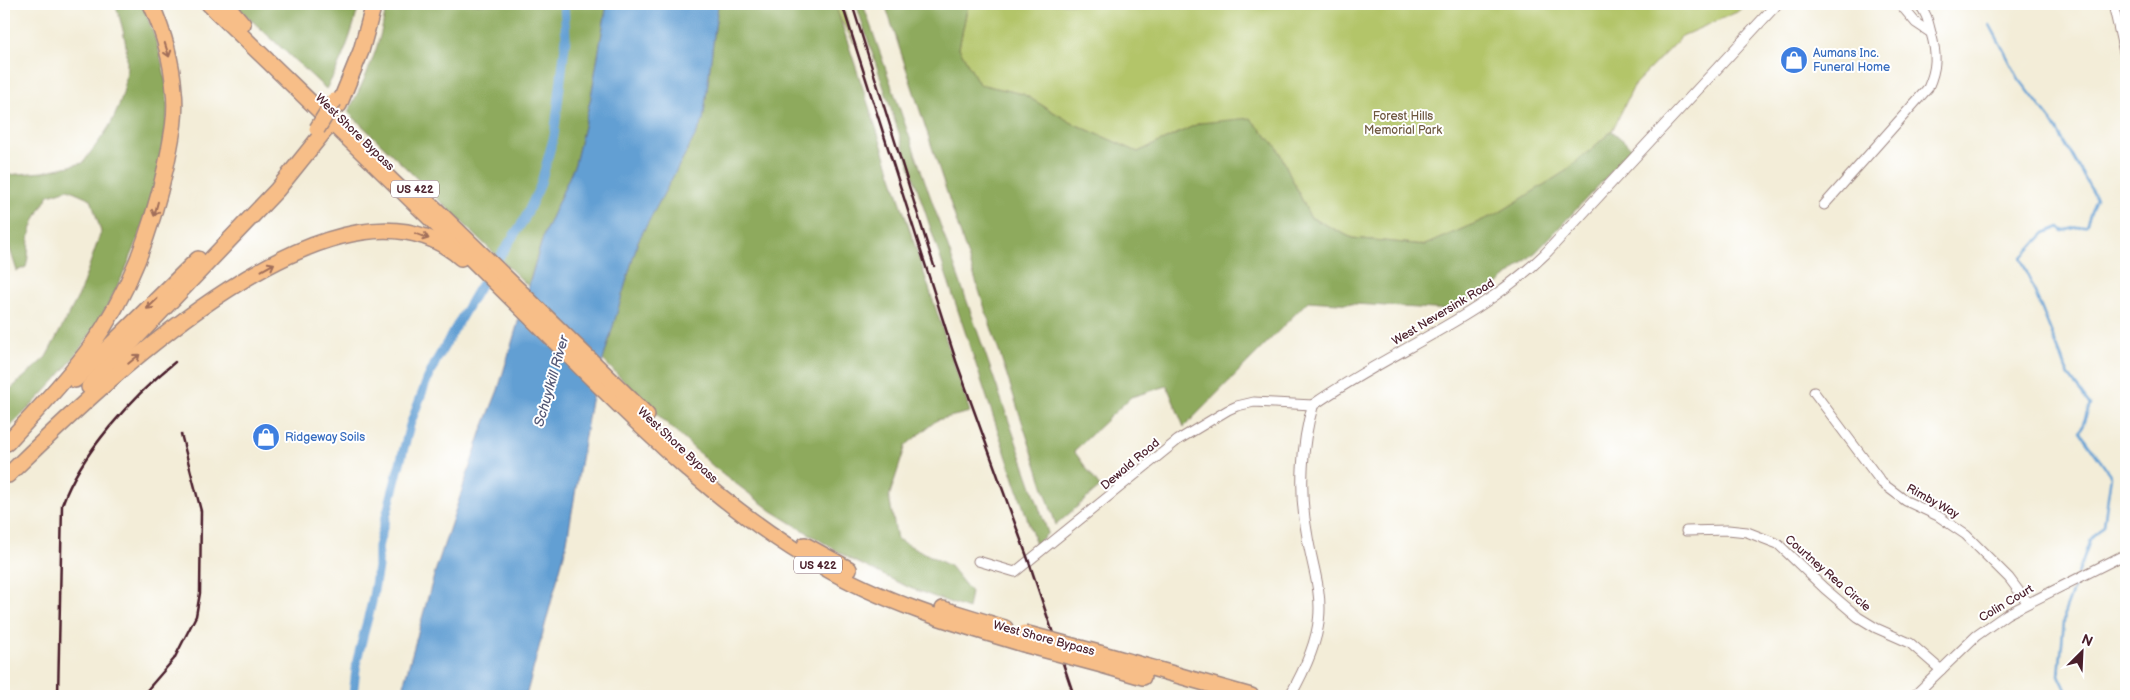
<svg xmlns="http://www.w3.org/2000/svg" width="2130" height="700" font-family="'Balsamiq Sans',sans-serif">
	<rect width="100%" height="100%" fill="#fff"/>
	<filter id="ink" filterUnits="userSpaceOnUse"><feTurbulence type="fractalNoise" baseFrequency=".02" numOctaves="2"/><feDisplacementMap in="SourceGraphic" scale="10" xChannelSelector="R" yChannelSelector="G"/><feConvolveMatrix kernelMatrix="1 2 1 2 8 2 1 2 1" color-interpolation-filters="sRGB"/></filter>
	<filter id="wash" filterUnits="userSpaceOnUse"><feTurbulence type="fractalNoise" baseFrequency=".0096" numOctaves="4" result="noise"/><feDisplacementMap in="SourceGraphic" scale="20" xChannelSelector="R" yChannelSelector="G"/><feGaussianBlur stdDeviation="1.12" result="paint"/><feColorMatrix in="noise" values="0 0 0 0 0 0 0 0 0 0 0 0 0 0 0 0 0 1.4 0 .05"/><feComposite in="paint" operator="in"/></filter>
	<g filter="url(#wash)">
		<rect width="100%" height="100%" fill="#f3edd8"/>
		<g fill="#b3c569" stroke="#7e724a">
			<polygon points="832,4 842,4 854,43"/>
			<polygon points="968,4 1746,4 1737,12 1682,36 1635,84 1612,131 1566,171 1497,214 1425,245 1352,238 1310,217 1277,147 1200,123 1138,152 1072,123 1023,94 979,84 959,48"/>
		</g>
		<g fill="#8eaa5d" stroke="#6c6444">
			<path d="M115,4H142C157,39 170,79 167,117C159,204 120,302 64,370C46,392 24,412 4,433V395L46,357L79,295L101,232L91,199L68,189L49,195C40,209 32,222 29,239C28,249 29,257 26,267L17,271L7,240L6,175L43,172L83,163C93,148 108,132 115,115C133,75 129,43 115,4Z"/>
			<path d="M234,4H359C352,34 342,62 326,89Z"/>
			<path d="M386,4H607L591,97L575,164L544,234L528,286L348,112C366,78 382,43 386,4Z"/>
			<polygon points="718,4 835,4 970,412 937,420 906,445 889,497 897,539 950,566 971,592 968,609 910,588 852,560 772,511 714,467 647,405 603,360 638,241 703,121"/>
			<polygon points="856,4 863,4 1048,533 1036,545"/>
			<polygon points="885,4 968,4 959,48 979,84 1023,94 1072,123 1138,152 1200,123 1250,118 1277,147 1310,217 1352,238 1425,245 1497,214 1566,171 1612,131 1633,149 1537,251 1497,285 1449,310 1308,301 1184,427 1167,386 1131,397 1074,451 1100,487 1056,525"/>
		</g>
		<polygon fill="#629fd3" stroke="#565f7f" points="607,4 718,4 703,121 638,241 591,401 566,547 526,696 403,696 405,679 435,572 481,433 498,390 544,234 575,164 591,97"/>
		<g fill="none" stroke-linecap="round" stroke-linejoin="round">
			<g stroke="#629fd3" stroke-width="2.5">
				<polyline points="1990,25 2019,79 2053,123 2096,198 2086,225 2063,231 2060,227 2045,233 2021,258 2069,376 2090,405 2080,432 2111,476 2104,525 2090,540 2078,574"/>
				<polyline points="2069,696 2059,675 2065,611 2076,582"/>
			</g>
			<polyline stroke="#629fd3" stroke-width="9" points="353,696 357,660 372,602 378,567 378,547 410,425 427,380 436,361 477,291 524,220 540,186 554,136 566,38 564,4"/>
		</g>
	</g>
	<g filter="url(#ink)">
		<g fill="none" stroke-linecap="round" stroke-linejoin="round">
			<g stroke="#9e8682" stroke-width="11">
				<g id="minor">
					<polyline points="1900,4 1916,23 1931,33"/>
					<polyline points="2113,4 2126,61"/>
					<path d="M1824,205L1928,88C1937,68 1937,54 1931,33C1928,21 1927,14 1919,4"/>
					<polyline points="1814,392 1882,483 1906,501 1938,516 1966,535 2009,578 2027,602"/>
					<polyline points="1686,531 1728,530 1747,532 1778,544 1824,588 1858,617 1876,628 1910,643 1941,670"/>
					<polyline points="978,561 1015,572 1178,440 1228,410 1237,406 1254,402 1313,405"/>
					<polyline points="1914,696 1976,636 2007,614 2126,554"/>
				</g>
			</g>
			<g stroke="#9e8682" stroke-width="12">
				<path id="tertiary" d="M1290,696C1303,673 1317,644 1319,618C1322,589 1311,562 1307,534C1299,493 1301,445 1313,405C1388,352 1478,320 1545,254L1777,4"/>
			</g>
			<g stroke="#9e8682" stroke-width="18">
				<g id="motorway">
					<path d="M209,4C311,103 415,202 516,303C611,396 704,499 820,565C884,603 956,624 1027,645"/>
					<polyline points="226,4 243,24"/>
					<polyline points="339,105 361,51 374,4"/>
					<polyline points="423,197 647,415"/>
					<polyline points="75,380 198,259"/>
					<polyline points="89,387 277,190 326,129"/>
					<path d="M7,443C35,412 64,383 89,349C129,294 151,232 166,166C171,141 177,116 174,91C172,61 163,31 151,4"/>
					<path d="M8,475C93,393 337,149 461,258"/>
					<polyline points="805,545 849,569"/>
					<polyline points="943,609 1005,628"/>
					<polyline points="1099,653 1251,696"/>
					<polyline points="1102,665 1143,677"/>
				</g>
			</g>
			<use href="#minor" stroke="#fff" stroke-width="9"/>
			<use href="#tertiary" stroke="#fff" stroke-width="10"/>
			<use href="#motorway" stroke="#f7be88" stroke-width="15"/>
			<g stroke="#4a1f2b" stroke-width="2.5">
				<polyline points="842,4 956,361 1029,562 1074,696"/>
				<polyline points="852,4 934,266"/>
				<path d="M58,696L62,505C80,454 133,396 175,362"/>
				<polyline points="142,696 174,659 196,616 200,593 201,511 181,434"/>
			</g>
			<g stroke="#9e8682" stroke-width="18" stroke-linecap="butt">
				<g id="motorway-bridge">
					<polyline points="317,129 334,101"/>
					<polyline points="1024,633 1099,653"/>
					<polyline points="1027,645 1102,665"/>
				</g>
			</g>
			<use href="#motorway-bridge" stroke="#f7be88" stroke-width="15"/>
		</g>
		<defs><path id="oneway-shaft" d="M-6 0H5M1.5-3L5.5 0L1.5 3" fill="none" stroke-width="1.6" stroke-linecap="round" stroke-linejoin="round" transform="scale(1.25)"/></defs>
		<g stroke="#a06e5a">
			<use href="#oneway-shaft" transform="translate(167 50) rotate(72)"/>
			<use href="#oneway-shaft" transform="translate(156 209) rotate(105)"/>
			<use href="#oneway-shaft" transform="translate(422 236) rotate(21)"/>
			<use href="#oneway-shaft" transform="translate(268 267) rotate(-29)"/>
			<use href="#oneway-shaft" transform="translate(152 304) rotate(136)"/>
			<use href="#oneway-shaft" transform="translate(134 359) rotate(-39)"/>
		</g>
	</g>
	<defs>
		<g id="shop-disc" transform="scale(1.4375)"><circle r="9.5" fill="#3f7fe0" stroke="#fff"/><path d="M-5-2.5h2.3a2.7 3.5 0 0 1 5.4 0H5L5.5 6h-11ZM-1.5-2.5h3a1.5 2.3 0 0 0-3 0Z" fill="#fff"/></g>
	</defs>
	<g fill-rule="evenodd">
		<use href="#shop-disc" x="1794" y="60"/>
		<use href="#shop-disc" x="266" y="437"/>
	</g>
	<g text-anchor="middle" stroke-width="4" stroke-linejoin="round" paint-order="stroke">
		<g fill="#fff" stroke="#80626b" stroke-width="1">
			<rect x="391" y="180.5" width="48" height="17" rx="4"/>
			<rect x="794" y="556.5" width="48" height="17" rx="4"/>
		</g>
		<g font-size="11" font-weight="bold" fill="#4a1f2b">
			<text x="415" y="193">US 422</text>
			<text x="818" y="569">US 422</text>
		</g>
		<g font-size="12" fill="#366cbe" stroke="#fff" text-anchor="start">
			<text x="1813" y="57">Aumans Inc.<tspan x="1813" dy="14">Funeral Home</tspan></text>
			<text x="285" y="441">Ridgeway Soils</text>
		</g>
		<g font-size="12" fill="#6f5941" stroke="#fff">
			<text x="1403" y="120">Forest Hills<tspan x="1403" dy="14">Memorial Park</tspan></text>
		</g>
		<g font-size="12" fill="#4a1f2b" stroke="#fff">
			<text transform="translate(355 132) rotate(44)" y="4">West Shore Bypass</text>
			<text transform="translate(1443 312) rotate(-31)" y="4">West Neversink Road</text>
			<text transform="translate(678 445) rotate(43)" y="4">West Shore Bypass</text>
			<text transform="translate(1130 464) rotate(-40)" y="4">Dewald Road</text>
			<text transform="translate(1933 501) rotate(29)" y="4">Rimby Way</text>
			<text transform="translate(1828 573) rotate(41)" y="4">Courtney Rea Circle</text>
			<text transform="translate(2006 603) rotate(-31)" y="4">Colin Court</text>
			<text transform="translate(1044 638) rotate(15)" y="4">West Shore Bypass</text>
		</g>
		<g font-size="14" font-style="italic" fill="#555977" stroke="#fff">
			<text transform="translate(551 381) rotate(-74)" y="5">Schuylkill River</text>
		</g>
	</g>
	<rect width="2130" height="700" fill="none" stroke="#fff" stroke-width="20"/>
	<g transform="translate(2082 652) rotate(24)" stroke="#ffffff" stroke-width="4" paint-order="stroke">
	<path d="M0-4L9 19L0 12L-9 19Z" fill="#4a1f2b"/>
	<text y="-8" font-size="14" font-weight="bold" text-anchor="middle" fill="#4a1f2b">N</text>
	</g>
</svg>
